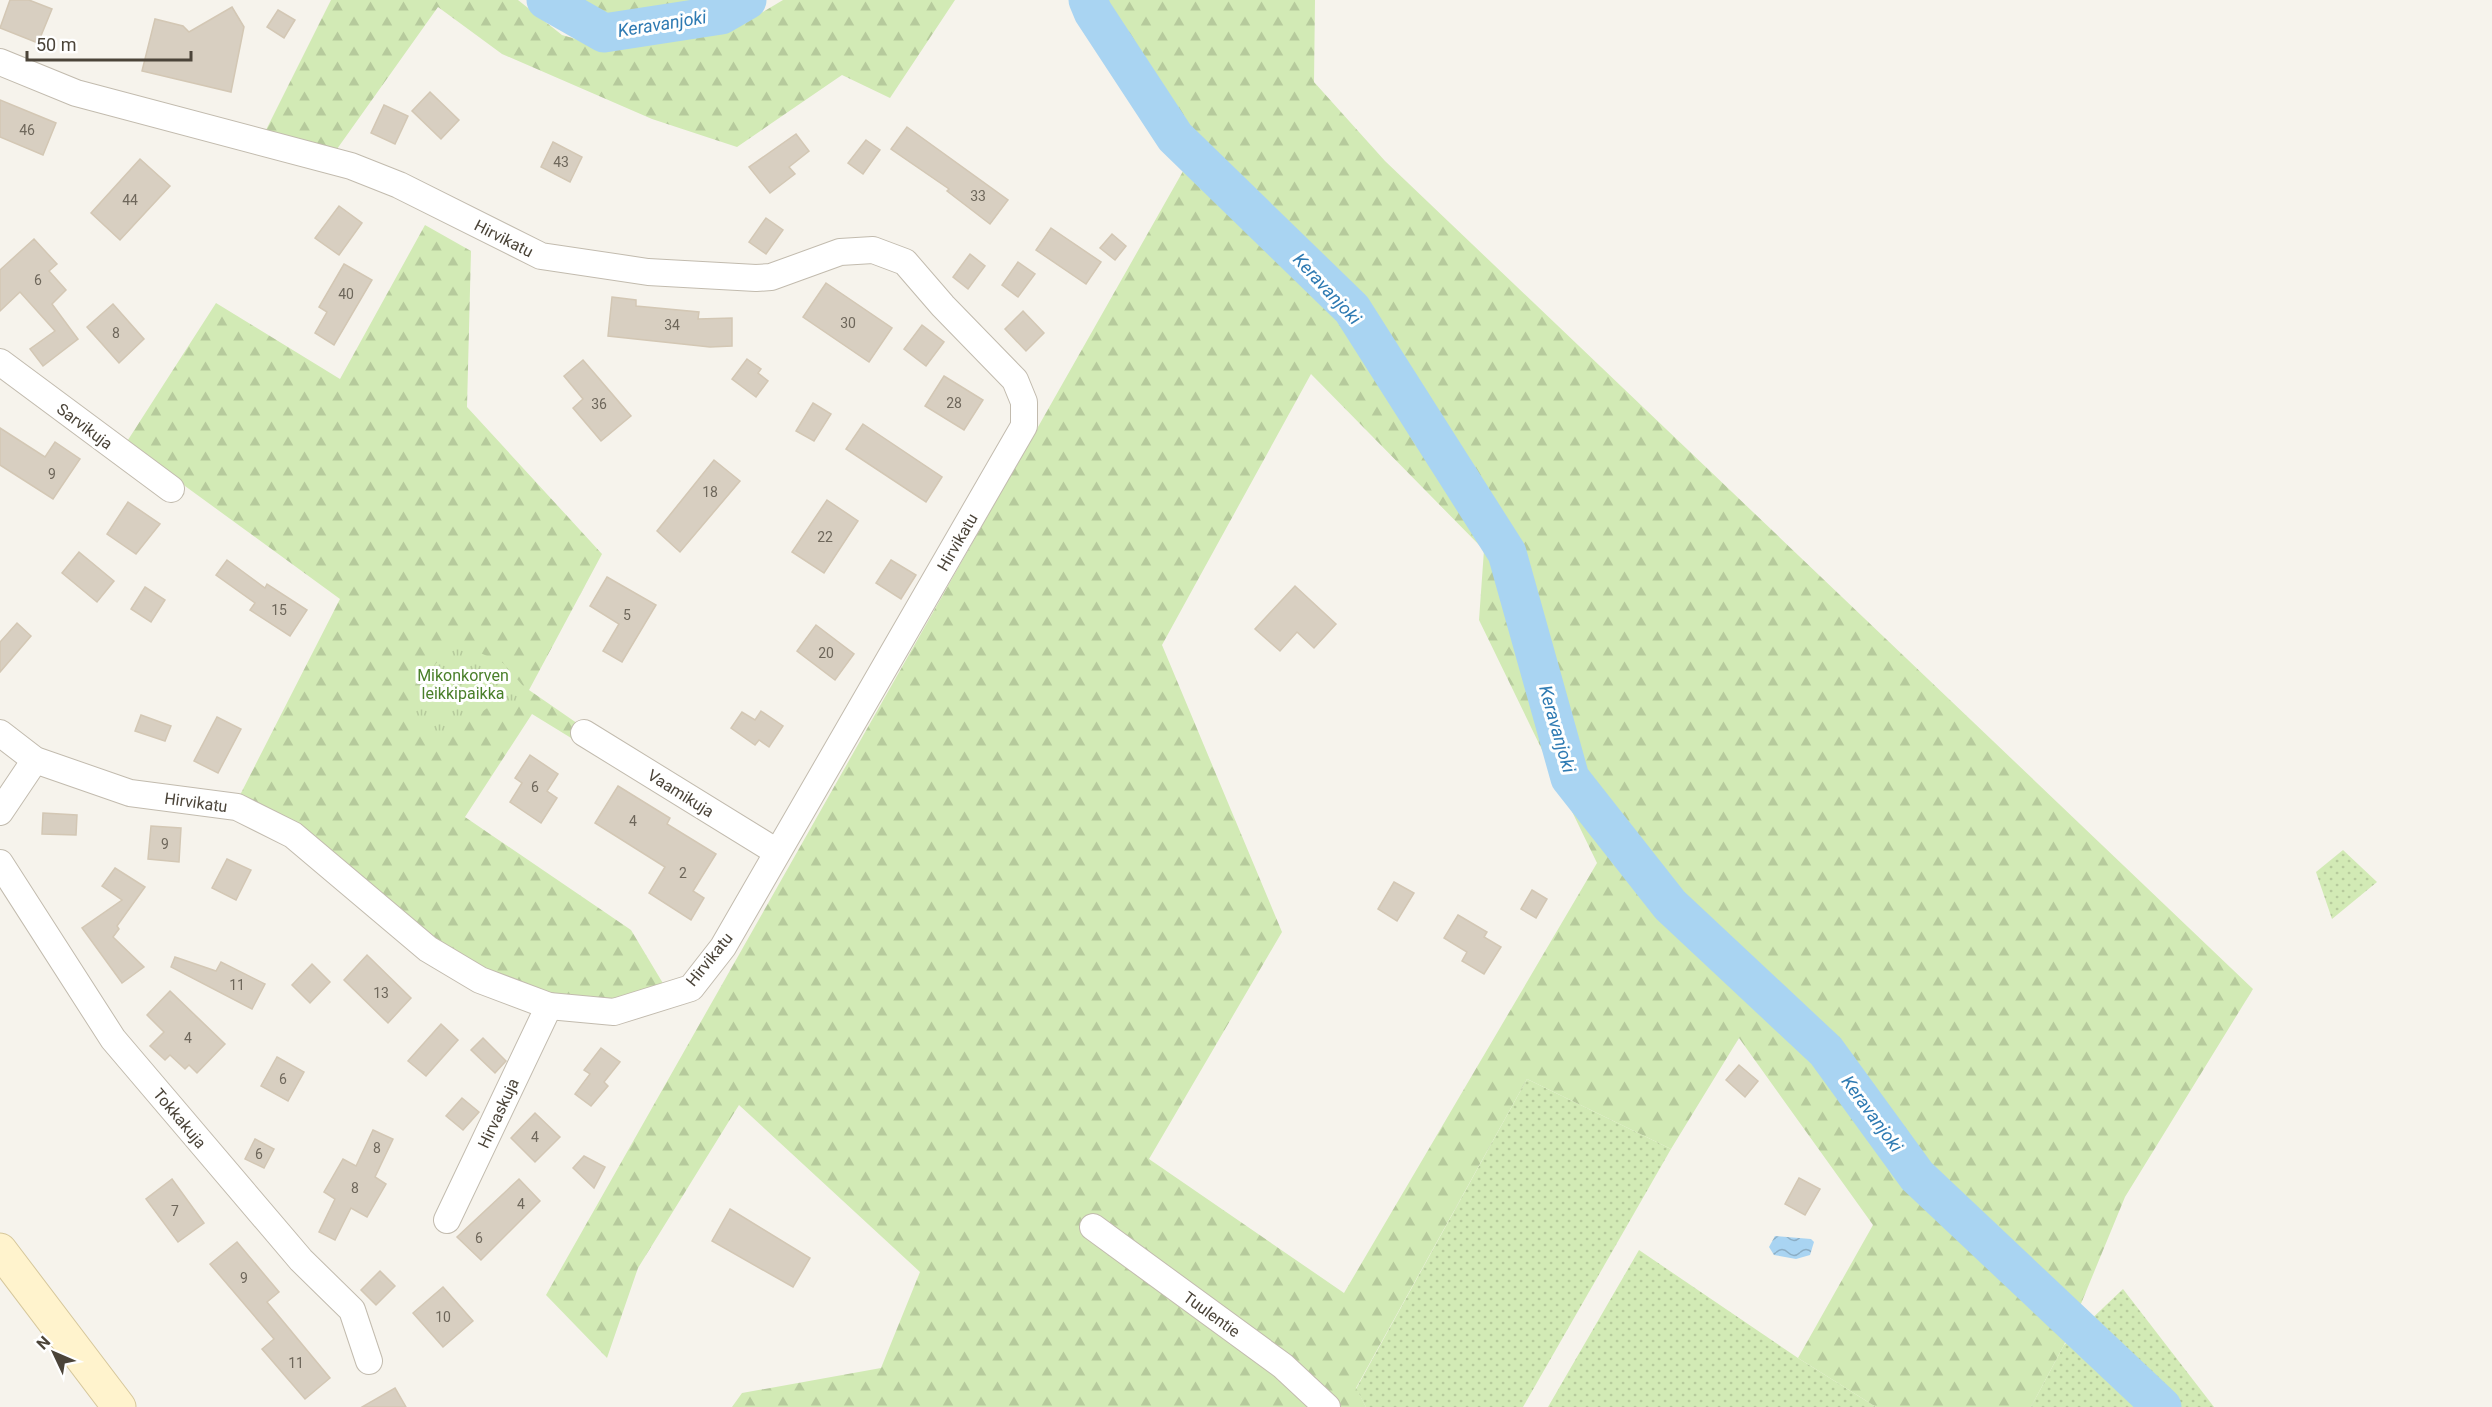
<svg xmlns="http://www.w3.org/2000/svg" width="2492" height="1407" font-family="Roboto,sans-serif">
	<defs>
		<pattern id="grass-dots" width="8" height="8" patternUnits="userSpaceOnUse" patternTransform="scale(1.5)"><rect width="8" height="8" fill="#d2eab5"/><path d="M2 2h.1M6 6h.1" fill="none" stroke="#b6ca9c" stroke-width="1.8" stroke-linecap="round"/></pattern>
		<pattern id="forest-firs" width="22" height="20" patternUnits="userSpaceOnUse" patternTransform="scale(1.5)"><rect width="22" height="20" fill="#d2eab5"/><path d="M5 1l3.5 6h-7zM16 11l3.5 6h-7z" fill="#b6ca9c"/></pattern>
		<pattern id="park-tufts" width="24" height="20" patternUnits="userSpaceOnUse" patternTransform="scale(1.5)"><rect width="24" height="20" fill="#d2eab5"/><path d="M3 7l-1-3M5 7V3M7 7l1-3M15 17l-1-3M17 17v-4M19 17l1-3" fill="none" stroke="#b6ca9c"/></pattern>
		<pattern id="water-waves" width="16" height="10" patternUnits="userSpaceOnUse" patternTransform="scale(1.5)"><rect width="16" height="10" fill="#a9d4f2"/><path d="M0 5q4-4 8 0t8 0" fill="none" stroke="#8caec5"/></pattern>
	</defs>
	<rect width="100%" height="100%" fill="#f6f3ec"/>
	<g fill="url(#grass-dots)">
		<polygon points="2343,850 2377,882 2332,919 2316,872"/>
		<polygon points="1527,1079 1671,1149 1523,1407 1366,1407 1356,1389"/>
		<polygon points="1639,1250 1798,1358 1876,1407 1548,1407"/>
		<polygon points="2123,1289 2214,1407 2031,1407 2064,1345"/>
	</g>
	<g fill="url(#forest-firs)" fill-rule="evenodd">
		<polygon points="331,0 518,0 562,35 611,49 731,31 783,0 955,0 890,98 842,75 737,147 652,119 502,54 438,7 337,149 266,130"/>
		<polygon points="578,0 707,0 608,16"/>
		<path d="M1107,0H1315L1314,82L1385,161L2253,989L2125,1197L2064,1345L2031,1407H1876L1798,1358L1873,1225L1739,1038L1671,1149L1527,1079L1356,1388L1366,1407H732L742,1393L881,1368L920,1272L739,1105L638,1268L607,1358L546,1295L1199,143ZM1311,374L1484,550L1479,620L1597,863L1344,1293L1149,1159L1282,932L1162,645Z"/>
		<polygon points="425,225 471,251 467,407 602,554 529,690 584,728 576,741 532,714 465,817 631,930 664,985 613,1000 548,995 482,968 407,919 299,827 240,795 340,599 126,443 216,303 340,379"/>
	</g>
	<polygon fill="url(#park-tufts)" points="453,641 503,663 524,687 517,702 494,703 440,743 410,722 432,669"/>
	<polygon fill="url(#water-waves)" points="1775,1236 1811,1239 1814,1242 1810,1255 1796,1259 1774,1255 1769,1247"/>
	<g fill="none" stroke-linecap="round" stroke-linejoin="round">
		<g stroke="#a9d4f2" stroke-width="39">
			<polyline points="546,0 604,33 721,15 747,0"/>
			<polyline points="1088,0 1093,12 1175,137 1352,309 1507,553 1570,778 1670,905 1826,1051 1917,1176 2162,1407"/>
		</g>
	</g>
	<g fill="#d8cfc1" stroke="#d3c7b4" stroke-width="1.5">
		<polygon points="10,0 29,0 52,9 38,43 0,28"/>
		<polygon points="232,7 244,27 231,92 142,71 155,19 183,26 189,32"/>
		<polygon points="278,10 295,20 284,38 267,27"/>
		<polygon points="430,92 459,120 441,139 412,111"/>
		<polygon points="0,100 56,123 43,155 0,137"/>
		<polygon points="384,105 408,116 395,144 371,133"/>
		<polygon points="907,127 1008,200 990,224 947,191 949,189 891,149"/>
		<polygon points="796,134 809,151 789,167 795,174 770,193 749,167"/>
		<polygon points="866,140 880,150 863,174 848,163"/>
		<polygon points="553,142 582,157 570,182 541,167"/>
		<polygon points="140,159 170,186 120,240 91,213"/>
		<polygon points="339,206 362,223 339,255 315,238"/>
		<polygon points="766,218 783,230 766,254 749,242"/>
		<polygon points="1051,228 1101,262 1086,284 1036,250"/>
		<polygon points="1112,234 1126,246 1115,260 1100,248"/>
		<polygon points="34,239 57,264 49,271 66,290 52,304 78,339 43,366 30,349 55,331 20,292 0,311 0,270"/>
		<polygon points="970,254 985,266 968,289 953,277"/>
		<polygon points="1018,262 1035,274 1018,297 1002,285"/>
		<polygon points="344,264 372,280 334,345 315,333 327,312 319,307"/>
		<polygon points="826,283 892,328 869,362 803,317"/>
		<polygon points="612,297 636,300 636,306 699,312 698,319 732,318 732,346 710,347 608,336"/>
		<polygon points="113,304 144,339 119,363 87,327"/>
		<polygon points="1023,311 1044,333 1026,351 1005,329"/>
		<polygon points="922,325 944,342 926,366 904,349"/>
		<polygon points="747,359 761,369 758,373 768,381 756,397 732,379"/>
		<polygon points="583,360 631,416 601,441 573,408 583,399 564,376"/>
		<polygon points="944,376 983,400 964,430 925,406"/>
		<polygon points="813,403 831,414 814,441 796,431"/>
		<polygon points="863,424 942,477 926,502 846,449"/>
		<polygon points="0,428 45,457 55,442 80,459 53,499 0,465"/>
		<polygon points="714,460 740,481 680,552 657,531"/>
		<polygon points="827,500 858,521 824,573 792,552"/>
		<polygon points="128,502 160,524 136,554 107,534"/>
		<polygon points="79,552 114,581 97,602 62,573"/>
		<polygon points="227,560 265,588 267,584 307,610 290,636 250,610 255,603 216,575"/>
		<polygon points="891,560 916,575 901,599 876,583"/>
		<polygon points="607,577 656,605 622,662 603,651 619,624 590,606"/>
		<polygon points="1295,586 1336,624 1314,648 1297,632 1280,651 1255,629"/>
		<polygon points="145,587 165,600 151,622 131,609"/>
		<polygon points="17,623 31,636 0,672 0,642"/>
		<polygon points="816,625 854,654 835,680 797,651"/>
		<polygon points="761,711 783,726 769,747 759,740 755,745 731,728 742,712 755,720"/>
		<polygon points="141,715 171,726 165,741 135,731"/>
		<polygon points="217,717 241,729 218,773 194,761"/>
		<polygon points="530,755 558,774 547,791 557,798 541,823 510,802 522,783 515,778"/>
		<polygon points="618,786 670,818 667,824 716,854 693,891 704,898 691,920 649,893 665,867 595,823"/>
		<polygon points="43,813 77,815 76,835 42,834"/>
		<polygon points="151,826 181,828 179,862 148,859"/>
		<polygon points="227,859 251,870 236,900 212,888"/>
		<polygon points="115,868 145,887 117,926 119,929 113,937 144,967 122,983 82,928 122,900 102,886"/>
		<polygon points="1394,882 1414,893 1397,921 1378,909"/>
		<polygon points="1532,890 1547,899 1536,918 1521,909"/>
		<polygon points="1458,915 1487,932 1484,937 1501,947 1484,974 1462,961 1467,952 1444,938"/>
		<polygon points="367,955 411,998 388,1023 344,980"/>
		<polygon points="175,957 216,971 221,962 265,984 252,1009 171,967"/>
		<polygon points="312,964 330,982 310,1003 292,985"/>
		<polygon points="170,991 225,1044 197,1073 189,1065 185,1069 170,1055 165,1060 150,1046 164,1032 147,1015"/>
		<polygon points="441,1024 458,1040 426,1076 408,1061"/>
		<polygon points="483,1038 506,1061 495,1073 471,1050"/>
		<polygon points="601,1048 620,1062 604,1082 608,1086 591,1106 575,1094 590,1074 584,1070"/>
		<polygon points="277,1057 304,1072 288,1101 261,1086"/>
		<polygon points="1739,1065 1758,1081 1745,1097 1726,1080"/>
		<polygon points="462,1098 479,1112 463,1130 446,1116"/>
		<polygon points="535,1113 560,1137 535,1162 511,1138"/>
		<polygon points="373,1130 393,1139 375,1177 386,1184 367,1217 351,1208 335,1240 319,1232 335,1199 324,1192 343,1159 356,1166"/>
		<polygon points="255,1139 274,1149 264,1168 245,1159"/>
		<polygon points="584,1156 605,1167 594,1188 573,1168"/>
		<polygon points="1799,1178 1820,1189 1805,1215 1785,1204"/>
		<polygon points="172,1179 204,1223 178,1242 146,1199"/>
		<polygon points="519,1179 540,1201 481,1260 457,1237"/>
		<polygon points="730,1209 810,1258 793,1287 712,1241"/>
		<polygon points="237,1242 279,1292 267,1302 330,1378 305,1399 262,1349 274,1339 210,1264"/>
		<polygon points="380,1271 395,1286 376,1305 361,1290"/>
		<polygon points="443,1287 473,1321 443,1347 413,1313"/>
		<polygon points="395,1388 406,1407 362,1407"/>
	</g>
	<g fill="none" stroke-linecap="round" stroke-linejoin="round">
		<g stroke="#c2bbae" stroke-width="28">
			<g id="minor">
				<polyline points="0,62 76,93 351,166 399,185 541,256 648,272 756,278 771,277 840,252 873,250 905,262 943,306 1015,380 1024,402 1024,426 723,947 691,988 614,1012 549,1006 480,980 428,949 293,835 237,807 130,793 35,760 0,733"/>
				<polyline points="0,362 171,489"/>
				<polyline points="584,733 777,852"/>
				<polyline points="0,812 35,760"/>
				<polyline points="0,863 113,1039 301,1260 352,1310 369,1361"/>
				<polyline points="447,1220 549,1006"/>
				<polyline points="1093,1227 1283,1366 1327,1407"/>
			</g>
		</g>
		<g stroke="#d6c79b" stroke-width="35">
			<polyline id="secondary" points="0,1250 119,1407"/>
		</g>
		<use href="#minor" stroke="#fff" stroke-width="26"/>
		<use href="#secondary" stroke="#fff3cd" stroke-width="33"/>
	</g>
	<g text-anchor="middle" stroke-width="6" stroke-linejoin="round" paint-order="stroke">
		<g font-size="14" fill="#6e675b">
			<text x="27" y="135">46</text>
			<text x="561" y="167">43</text>
			<text x="978" y="201">33</text>
			<text x="130" y="205">44</text>
			<text x="38" y="285">6</text>
			<text x="346" y="299">40</text>
			<text x="848" y="328">30</text>
			<text x="672" y="330">34</text>
			<text x="116" y="338">8</text>
			<text x="954" y="408">28</text>
			<text x="599" y="409">36</text>
			<text x="52" y="479">9</text>
			<text x="710" y="497">18</text>
			<text x="825" y="542">22</text>
			<text x="279" y="615">15</text>
			<text x="627" y="620">5</text>
			<text x="826" y="658">20</text>
			<text x="535" y="792">6</text>
			<text x="633" y="826">4</text>
			<text x="165" y="849">9</text>
			<text x="683" y="878">2</text>
			<text x="237" y="990">11</text>
			<text x="381" y="998">13</text>
			<text x="188" y="1043">4</text>
			<text x="283" y="1084">6</text>
			<text x="535" y="1142">4</text>
			<text x="377" y="1153">8</text>
			<text x="259" y="1159">6</text>
			<text x="355" y="1193">8</text>
			<text x="521" y="1209">4</text>
			<text x="175" y="1216">7</text>
			<text x="479" y="1243">6</text>
			<text x="244" y="1283">9</text>
			<text x="443" y="1322">10</text>
			<text x="296" y="1368">11</text>
		</g>
		<g font-size="16" fill="#4b4439" stroke="#fff">
			<text transform="translate(504 238) rotate(27)" y="6">Hirvikatu</text>
			<text transform="translate(85 426) rotate(37)" y="6">Sarvikuja</text>
			<text transform="translate(957 542) rotate(-60)" y="6">Hirvikatu</text>
			<text transform="translate(681 793) rotate(32)" y="6">Vaamikuja</text>
			<text transform="translate(196 802) rotate(8)" y="6">Hirvikatu</text>
			<text transform="translate(709 959) rotate(-51)" y="6">Hirvikatu</text>
			<text transform="translate(498 1113) rotate(-65)" y="6">Hirvaskuja</text>
			<text transform="translate(180 1118) rotate(50)" y="6">Tokkakuja</text>
			<text transform="translate(1212 1314) rotate(36)" y="6">Tuulentie</text>
		</g>
		<g font-size="16" fill="#4a7f2a" stroke="#fff">
			<text x="463" y="681">Mikonkorven<tspan x="463" dy="18">leikkipaikka</tspan></text>
		</g>
		<g font-size="18" font-style="italic" fill="#2e7ab2" stroke="#fff">
			<text transform="translate(662 24) rotate(-9)" y="6">Keravanjoki</text>
			<text transform="translate(1327 289) rotate(47)" y="6">Keravanjoki</text>
			<text transform="translate(1557 729) rotate(74)" y="6">Keravanjoki</text>
			<text transform="translate(1872 1114) rotate(54)" y="6">Keravanjoki</text>
		</g>
	</g>
	<g transform="translate(54 1353) rotate(314)" stroke="#ffffff" stroke-width="4.5" paint-order="stroke">
	<path d="M0-4.5L10 22L0 15L-10 22Z" fill="#4b4439"/>
	<text y="-9" font-size="16" font-weight="bold" text-anchor="middle" fill="#4b4439">N</text>
	</g>
	<path d="M27 51v9h164v-9" fill="none" stroke="#4b4439" stroke-width="3"/>
	<text x="36" y="51" font-size="18" fill="#4b4439" stroke="#ffffff" stroke-width="4.5" paint-order="stroke">50 m</text>
</svg>
